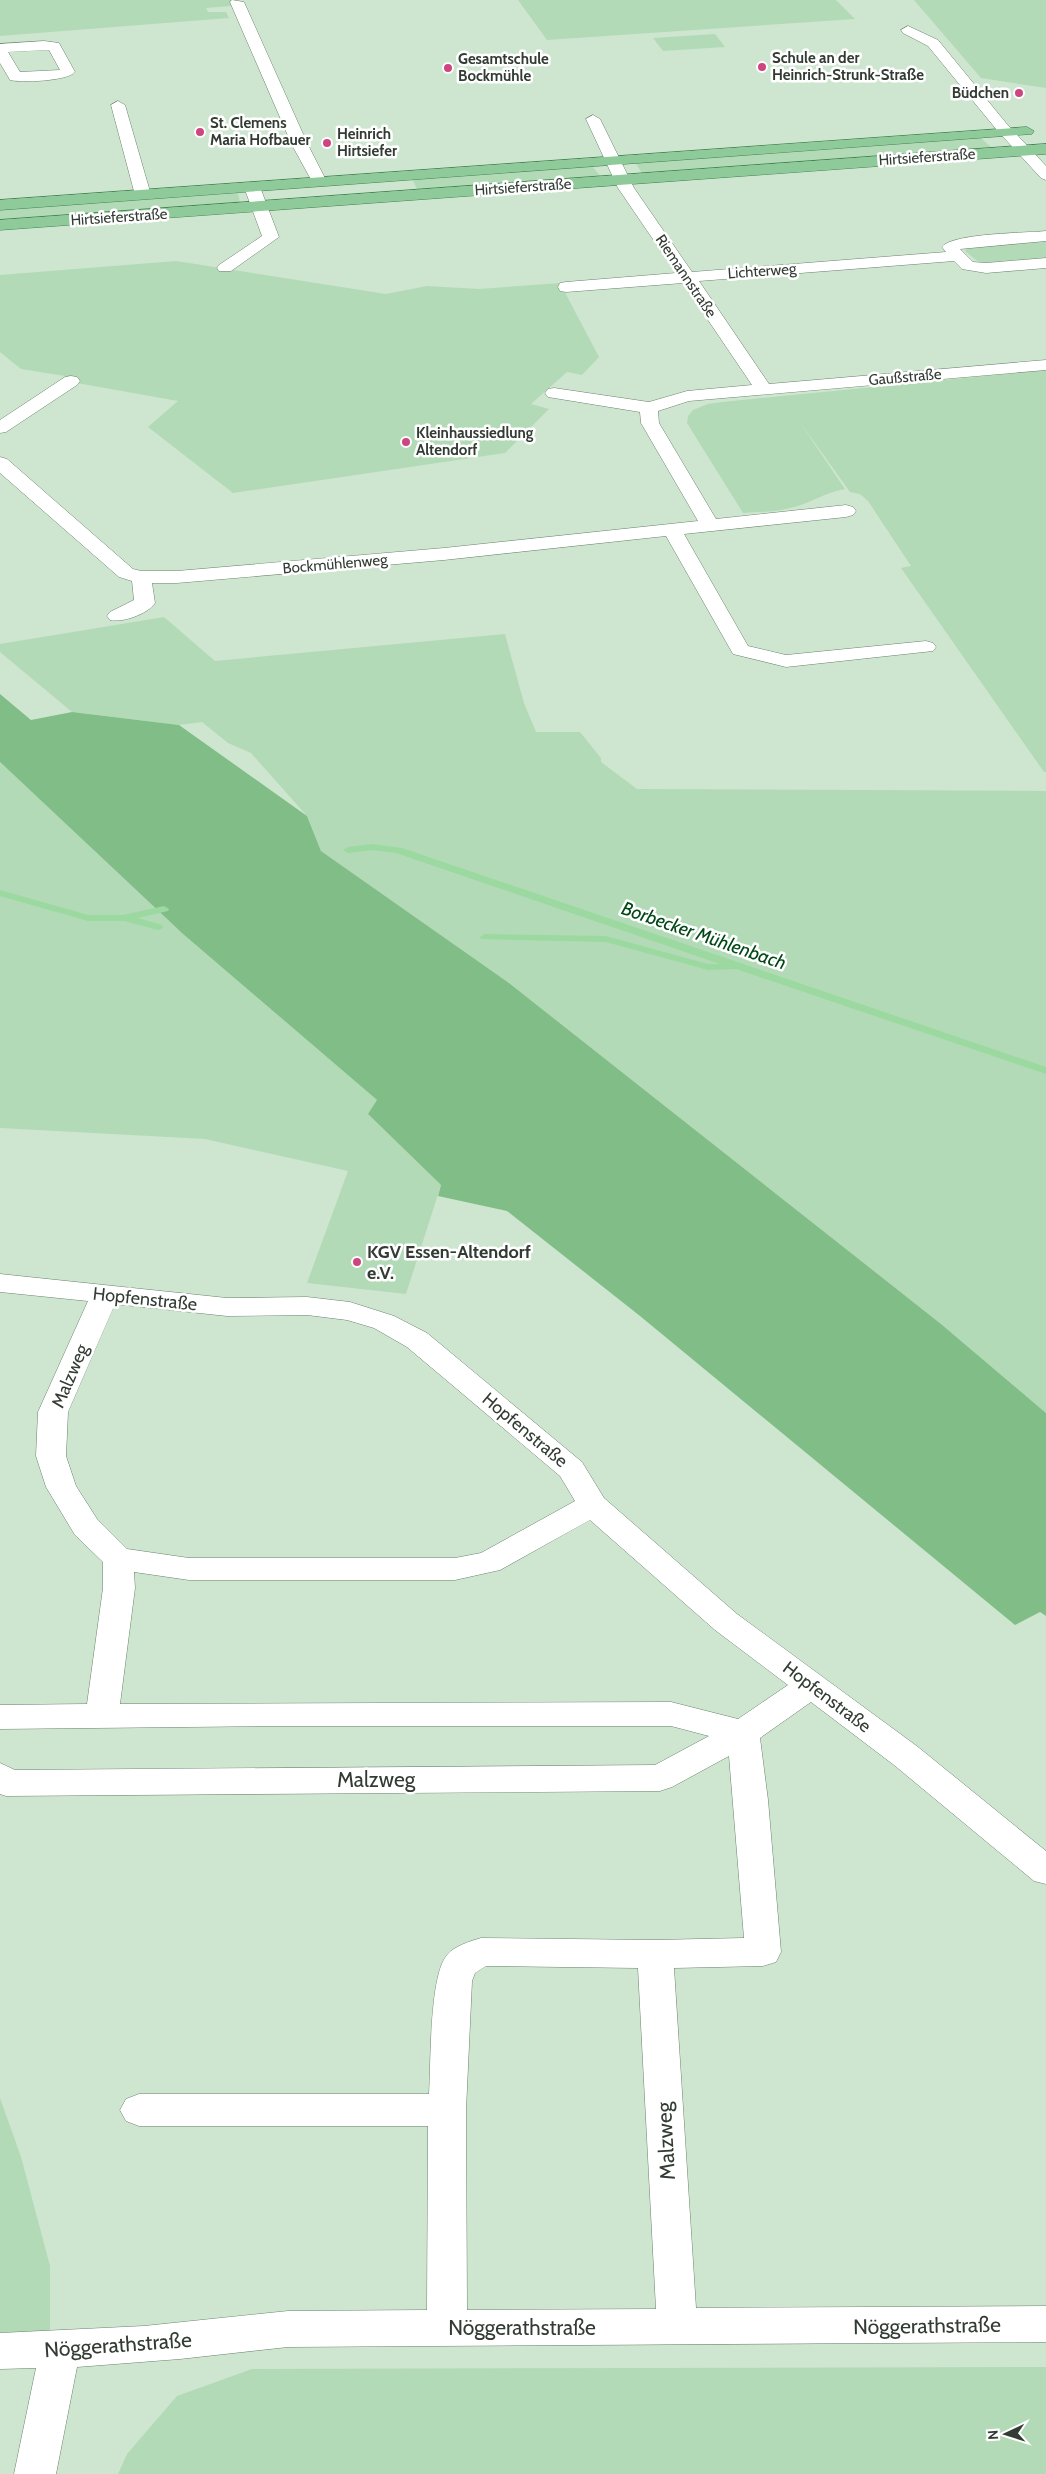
<svg xmlns="http://www.w3.org/2000/svg" width="1046" height="2474" font-family="Cabin,sans-serif">
	<rect width="100%" height="100%" fill="#cee6d0"/>
	<g fill="#b3dab6">
		<polygon points="0,0 231,0 232,1 231,6 206,8 208,12 226,12 229,18 0,36"/>
		<polygon points="518,0 836,0 855,19 547,40"/>
		<polygon points="914,0 1046,0 1046,88 981,78"/>
		<polygon points="715,34 725,47 663,51 653,38"/>
		<polygon points="980,137 992,148 643,175 635,162"/>
		<polygon points="592,166 601,177 418,191 412,179"/>
		<polygon points="238,192 240,204 0,221 0,209"/>
		<polygon points="1046,239 1046,259 980,263 965,251 967,247"/>
		<polygon points="176,261 386,294 427,286 479,289 560,283 599,357 582,375 567,372 531,404 549,409 505,453 233,493 148,427 178,401 77,383 65,376 21,369 0,352 0,275"/>
		<path d="M1046,370V772H1044L901,568L911,566L868,501L860,494L850,492L799,421L845,489C825,492 810,504 790,508C775,512 758,512 743,513L687,423L688,416L693,410L708,404L722,402Z"/>
		<polygon points="164,617 215,661 505,634 524,703 536,732 580,732 601,758 601,762 637,789 1046,791 1046,1413 941,1324 509,983 321,851 307,816 251,753 228,743 202,722 179,725 72,712 0,652 0,644"/>
		<polygon points="0,762 183,934 378,1101 368,1114 441,1185 406,1294 307,1283 348,1171 205,1139 0,1128"/>
		<polygon points="0,2098 21,2157 50,2266 50,2332 0,2332"/>
		<polygon points="1046,2367 1046,2474 118,2474 127,2454 177,2396 252,2369"/>
	</g>
	<polygon fill="#81be87" points="0,694 31,720 72,712 179,725 307,816 321,851 509,983 941,1324 1046,1413 1046,1616 1040,1612 1015,1625 640,1316 507,1211 438,1196 441,1185 368,1114 377,1100 183,934 0,762"/>
	<g fill="none" stroke-linecap="round" stroke-linejoin="round">
		<g fill="#9bd9a1" fill-rule="evenodd">
			<polygon points="372,844 402,848 1046,1067 1046,1074 736,969 708,970 606,942 481,939 480,937 485,934 606,936 708,964 720,964 396,853 372,850 348,853 343,850 348,847"/>
			<polygon points="0,890 88,915 123,915 164,906 169,909 168,911 138,918 162,925 163,927 162,929 158,930 124,921 88,921 0,896"/>
		</g>
		<g stroke="#6c826e" stroke-width="1">
			<g id="minor">
				<polygon points="232,0 244,2 308,145 327,182 324,185 314,185 292,145 230,2"/>
				<polygon points="908,26 938,40 1006,123 1046,166 1046,180 1041,178 996,129 928,46 903,33 901,30"/>
				<path d="M44,41L59,43L75,72C68,81 21,83 10,80L0,63V44ZM49,50L60,70L20,72L8,52Z"/>
				<polygon points="118,101 125,105 151,195 149,198 137,198 135,195 111,105"/>
				<path d="M593,115L600,119L634,188L692,272L946,252L942,247C952,233 1027,233 1046,231V241L960,249L973,262L986,263L1046,258V268L986,273L962,269L954,261L699,281L769,384L1046,360V370L689,401L658,411L659,423L716,519L846,505L853,507L856,511L853,515L846,517L684,534L748,646L786,655L926,641L933,643L936,647L933,651L786,667L733,654L666,536L444,560L177,583H152L155,603C148,614 122,623 110,620L107,616L110,612L134,600L132,581L119,577L0,473V457L7,459L133,569L141,571H177L444,548L698,521L641,423L640,412L554,398L548,397L545,393L548,389L554,388L649,402L687,391L752,385L683,283L566,292L560,291L558,287L560,283L566,282L676,273L618,188L586,119Z"/>
				<polygon points="252,182 260,187 279,237 231,271 219,271 217,268 219,265 262,236 244,187"/>
				<polygon points="71,376 77,377 80,381 77,385 6,432 0,433 0,420 65,377"/>
				<path d="M0,1274L227,1298L307,1297L350,1302L394,1316L427,1333L582,1462L604,1498L737,1614L918,1747L1046,1851V1884L1034,1881L894,1765L811,1702L760,1738L768,1800L781,1952L776,1962L763,1966L674,1968L696,2308L1046,2306V2342L288,2347L180,2359L77,2367L56,2474H14L36,2368L0,2369V2333L144,2326L288,2311L427,2310L428,2126H139L126,2121L120,2110L126,2099L139,2094H429C431,2064 429,1976 447,1955C454,1946 471,1941 481,1938L655,1940L744,1938L729,1756L672,1787L660,1791L6,1796L0,1794V1763L15,1770L655,1765L709,1736L671,1726H279L0,1729V1705L87,1704L103,1588V1562L75,1535L46,1487L36,1456L38,1412L88,1301L0,1292ZM115,1304L227,1316L307,1315L347,1320L374,1328L407,1347L560,1476L575,1501L481,1553L455,1558H189L127,1549L97,1519L76,1486L66,1456L68,1412ZM590,1520L715,1630L788,1685L738,1719L671,1702L120,1704L135,1588L134,1572L189,1580H455L500,1570ZM486,1966L638,1968L656,2309L467,2310L466,2110L472,1981L475,1973Z"/>
			</g>
		</g>
		<g stroke="#3f814b" stroke-width="1">
			<g id="major">
				<polygon points="1027,127 1034,131 1032,134 0,210 0,200"/>
				<polygon points="1046,144 1046,154 0,230 0,220"/>
			</g>
		</g>
		<use href="#minor" fill="#fff" fill-rule="evenodd"/>
		<use href="#major" fill="#8fca9a" fill-rule="evenodd"/>
	</g>
	<g fill="#ce457f" stroke="#fff" stroke-width="2">
		<circle cx="762" cy="67" r="5"/>
		<circle cx="448" cy="68" r="5"/>
		<circle cx="1019" cy="93" r="5"/>
		<circle cx="200" cy="132" r="5"/>
		<circle cx="327" cy="143" r="5"/>
		<circle cx="406" cy="442" r="5"/>
		<circle cx="357" cy="1262" r="5"/>
	</g>
	<g text-anchor="middle" stroke-width="5" stroke-linejoin="round" paint-order="stroke">
		<g font-size="15" font-weight="bold" fill="#333c34" stroke="#fff" text-anchor="start">
			<text x="772" y="63">Schule an der<tspan x="772" dy="17">Heinrich-Strunk-Straße</tspan></text>
			<text x="458" y="64">Gesamtschule<tspan x="458" dy="17">Bockmühle</tspan></text>
			<text x="1009" y="98" text-anchor="end">Büdchen</text>
			<text x="210" y="128">St. Clemens<tspan x="210" dy="17">Maria Hofbauer</tspan></text>
			<text x="337" y="139">Heinrich<tspan x="337" dy="17">Hirtsiefer</tspan></text>
			<text x="416" y="438">Kleinhaussiedlung<tspan x="416" dy="17">Altendorf</tspan></text>
		</g>
		<g font-size="15" fill="#333c34" stroke="#fff">
			<text transform="translate(927 157) rotate(-4)" y="5">Hirtsieferstraße</text>
			<text transform="translate(523 187) rotate(-4)" y="5">Hirtsieferstraße</text>
			<text transform="translate(119 217) rotate(-4)" y="5">Hirtsieferstraße</text>
			<text transform="translate(762 271) rotate(-4)" y="5">Lichterweg</text>
			<text transform="translate(686 276) rotate(56)" y="5">Riemannstraße</text>
			<text transform="translate(905 377) rotate(-5)" y="5">Gaußstraße</text>
			<text transform="translate(335 564) rotate(-5)" y="5">Bockmühlenweg</text>
		</g>
		<g font-size="18" font-weight="bold" fill="#333c34" stroke="#fff" text-anchor="start">
			<text x="367" y="1258">KGV Essen-Altendorf<tspan x="367" dy="21">e.V.</tspan></text>
		</g>
		<g font-size="18" fill="#333c34" stroke="#fff">
			<text transform="translate(145 1299) rotate(6)" y="6">Hopfenstraße</text>
			<text transform="translate(70 1376) rotate(-67)" y="6">Malzweg</text>
			<text transform="translate(525 1430) rotate(40)" y="6">Hopfenstraße</text>
			<text transform="translate(827 1697) rotate(37)" y="6">Hopfenstraße</text>
		</g>
		<g font-size="19" font-style="italic" fill="#004815" stroke="#fff">
			<text transform="translate(704 935) rotate(19)" y="7">Borbecker Mühlenbach</text>
		</g>
		<g font-size="21" fill="#333c34" stroke="#fff">
			<text x="376" y="1787">Malzweg</text>
			<text transform="translate(666 2141) rotate(-93)" y="7">Malzweg</text>
			<text transform="translate(927 2326) rotate(-1)" y="7">Nöggerathstraße</text>
			<text x="522" y="2335">Nöggerathstraße</text>
			<text transform="translate(118 2345) rotate(-4)" y="7">Nöggerathstraße</text>
		</g>
	</g>
	<g transform="translate(1006 2434) rotate(266)" stroke="#ffffff" stroke-width="4" paint-order="stroke">
	<path d="M0-4L9 19L0 12L-9 19Z" fill="#333c34"/>
	<text y="-8" font-size="14" font-weight="bold" text-anchor="middle" fill="#333c34">N</text>
	</g>
</svg>
